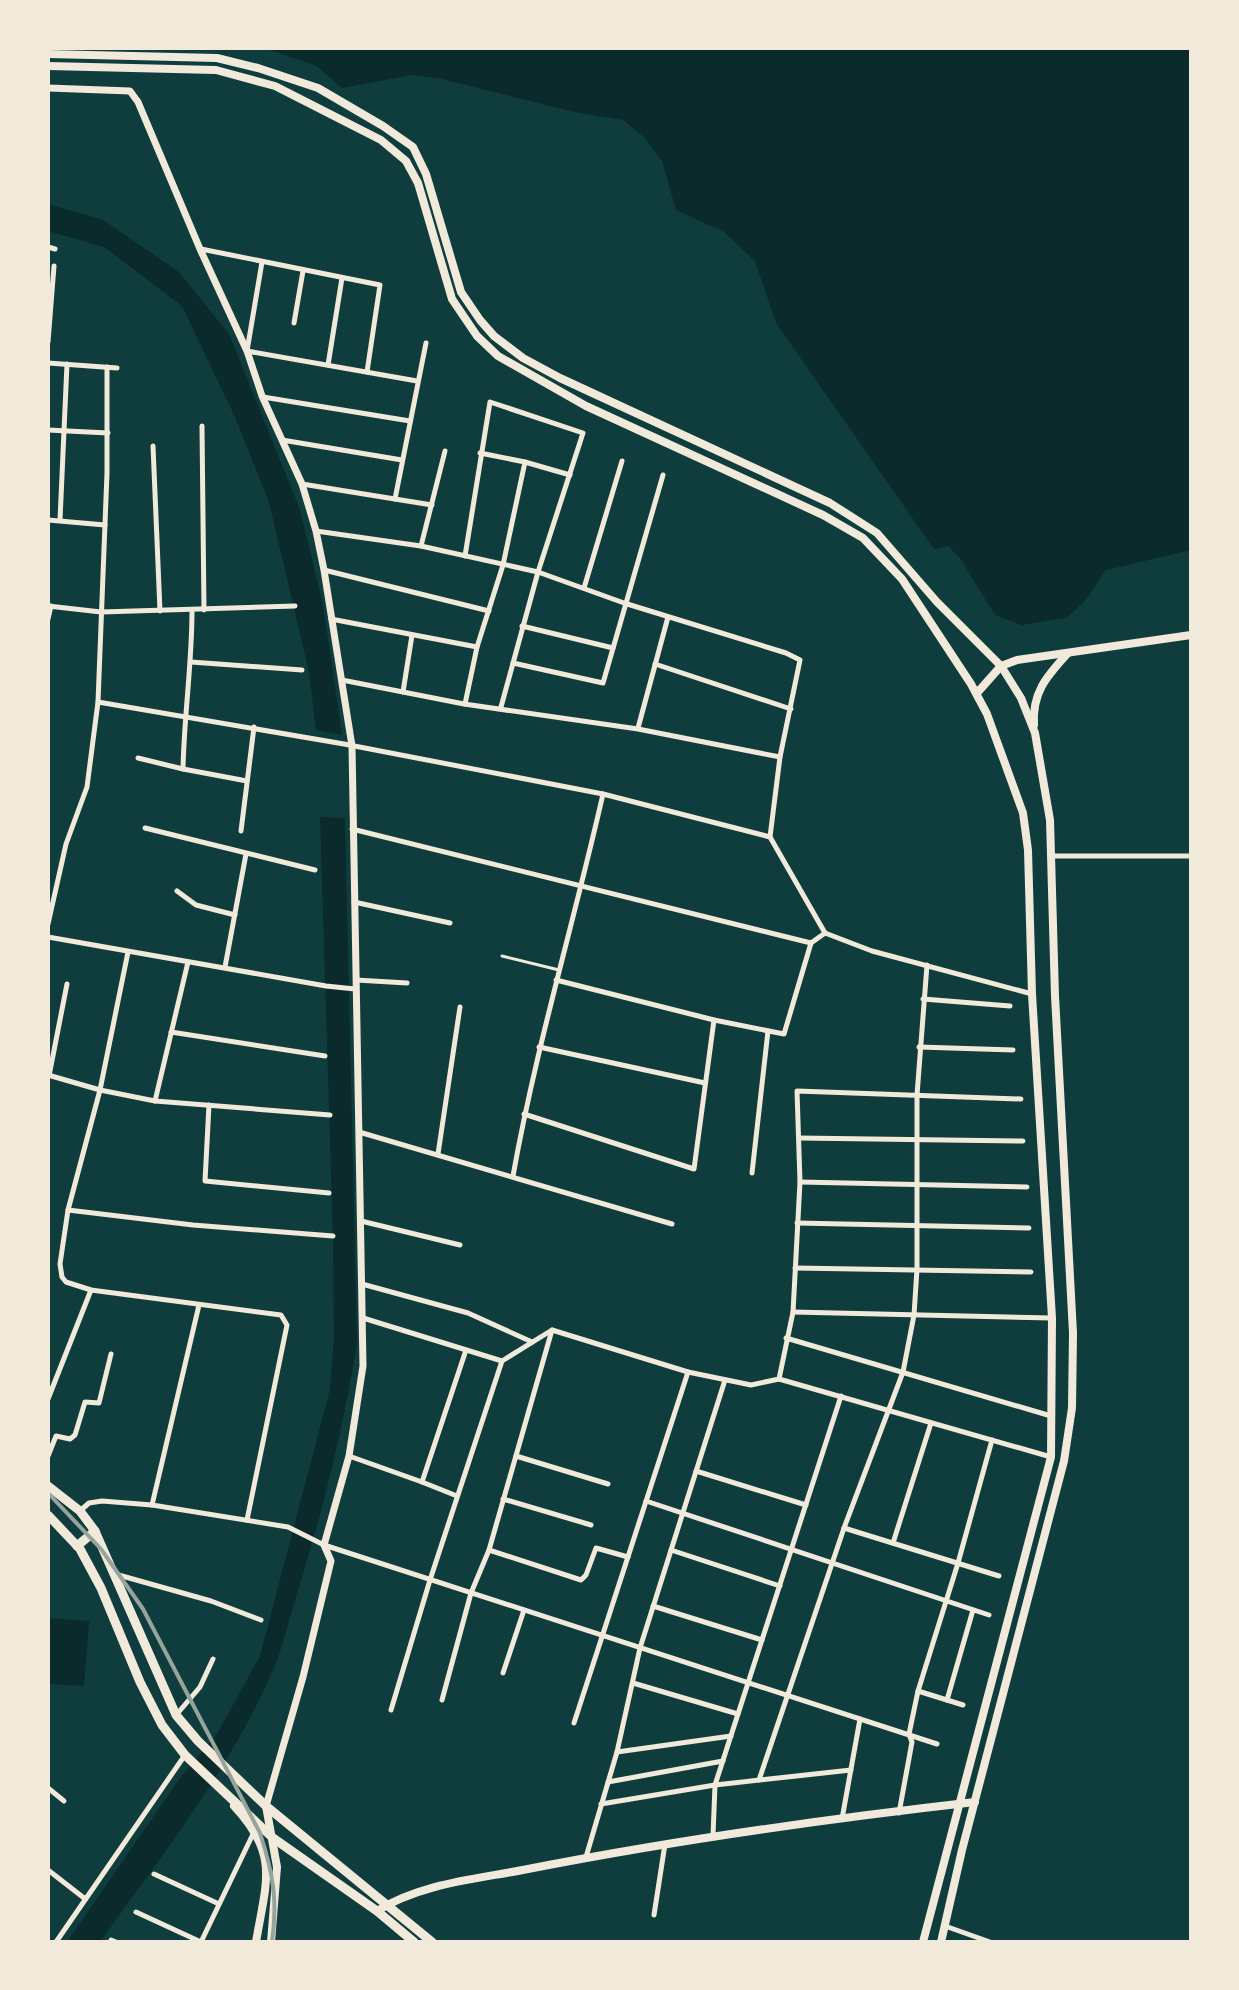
<svg xmlns="http://www.w3.org/2000/svg" width="1239" height="1990" font-family="'Roboto Condensed',sans-serif">
	<rect width="100%" height="100%" fill="#0f3d3e"/>
	<g fill="#0a2a2b">
		<polygon points="264,48 1191,48 1191,550 1106,570 1085,601 1066,618 1021,625 995,615 960,558 948,546 934,549 776,323 755,261 724,232 676,210 662,161 644,137 623,120 574,112 442,79 412,75 342,88 317,66"/>
		<polygon points="48,204 103,220 179,272 229,334 299,507 323,604 342,735 316,730 309,672 269,502 235,417 182,306 104,247 48,231"/>
		<path d="M320,817L345,818L357,1344C343,1429 322,1514 296,1597C288,1622 283,1648 272,1672C229,1771 162,1855 100,1942H67L180,1778L217,1734L260,1656L330,1389L334,1338L333,1236Z"/>
		<polygon points="48,1618 89,1621 84,1686 48,1684"/>
	</g>
	<g fill="none" stroke-linecap="round" stroke-linejoin="round">
		<polyline stroke="#f1e9da" stroke-width="3" points="502,956 559,970"/>
		<g stroke="#f1e9da" stroke-width="5">
			<polyline points="48,247 55,249"/>
			<polyline points="201,249 380,285 367,372"/>
			<polyline points="262,262 247,351 417,381"/>
			<polyline points="294,323 303,271"/>
			<polyline points="48,342 54,266"/>
			<polyline points="48,363 117,368"/>
			<polyline points="328,365 342,278"/>
			<polyline points="263,397 410,421"/>
			<polyline points="202,426 204,610"/>
			<polyline points="48,430 108,433"/>
			<polyline points="282,440 402,460"/>
			<polyline points="153,446 160,611"/>
			<polyline points="525,462 570,475"/>
			<polyline points="302,484 432,505"/>
			<polyline points="395,499 426,343"/>
			<polyline points="48,520 105,525"/>
			<polyline points="60,520 67,364"/>
			<polyline points="316,531 421,546 538,572 624,603 786,653 800,660 780,757 770,837"/>
			<polyline points="421,546 445,451"/>
			<polyline points="465,556 490,402 583,433 538,572 501,707"/>
			<polyline points="324,570 489,611"/>
			<polyline points="584,588 622,461"/>
			<polyline points="48,606 101,612 295,606"/>
			<path d="M192,611C192,664 184,716 183,769L247,781"/>
			<polyline points="48,619 51,606"/>
			<polyline points="331,619 477,647"/>
			<polyline points="522,626 613,648"/>
			<polyline points="191,662 302,670"/>
			<polyline points="513,663 603,683 663,475"/>
			<polyline points="655,664 791,709"/>
			<polyline points="342,680 464,704 638,729 780,757"/>
			<polyline points="403,692 412,635"/>
			<polyline points="98,702 344,744 603,794 770,837 825,933 872,951 1032,994"/>
			<polyline points="465,704 477,647 503,565 525,462 480,453"/>
			<polyline points="638,728 668,617"/>
			<polyline points="138,758 183,769"/>
			<polyline points="145,828 315,870"/>
			<polyline points="352,829 811,943 825,933"/>
			<polyline points="241,831 254,727"/>
			<polyline points="1051,856 1191,856"/>
			<polyline points="177,891 196,905 235,915"/>
			<polyline points="354,902 450,923"/>
			<polyline points="48,924 66,844 87,787 98,702 107,473 107,367"/>
			<polyline points="48,937 326,986 355,989"/>
			<polyline points="128,952 100,1090 68,1210 60,1264 62,1277 66,1282 91,1290 281,1315 287,1325 247,1520"/>
			<polyline points="225,967 246,854"/>
			<polyline points="356,980 407,983"/>
			<polyline points="556,980 714,1020 784,1034 811,943"/>
			<polyline points="923,999 1010,1006"/>
			<polyline points="171,1032 325,1056"/>
			<polyline points="539,1047 705,1083"/>
			<polyline points="919,1047 1013,1050"/>
			<polyline points="48,1075 100,1090 155,1101 330,1115"/>
			<polyline points="49,1076 67,984"/>
			<polyline points="155,1101 188,962"/>
			<polyline points="209,1105 205,1181 329,1193"/>
			<polyline points="524,1114 694,1169 714,1020"/>
			<polyline points="359,1132 672,1224"/>
			<polyline points="799,1138 1023,1141"/>
			<polyline points="438,1154 460,1007"/>
			<polyline points="752,1173 768,1031"/>
			<path d="M513,1176C536,1047 574,922 603,794"/>
			<polyline points="800,1182 1027,1187"/>
			<polyline points="68,1210 193,1225 333,1236"/>
			<polyline points="361,1221 460,1245"/>
			<polyline points="797,1223 1029,1228"/>
			<polyline points="795,1268 1031,1272"/>
			<polyline points="362,1284 468,1313 532,1342"/>
			<polyline points="793,1312 1052,1318"/>
			<polyline points="363,1318 502,1361 552,1330 688,1372 751,1385 779,1379 1051,1457"/>
			<polyline points="786,1338 1051,1416"/>
			<polyline points="779,1379 793,1312 800,1182 797,1091 1021,1099"/>
			<polyline points="48,1399 91,1290"/>
			<polyline points="48,1456 56,1436 70,1439 75,1435 85,1402 99,1403 111,1354"/>
			<polyline points="349,1456 422,1482"/>
			<polyline points="516,1456 608,1484"/>
			<polyline points="696,1471 806,1505"/>
			<polyline points="457,1496 422,1482 466,1350"/>
			<polyline points="503,1499 591,1525"/>
			<polyline points="646,1501 989,1615"/>
			<polyline points="152,1505 199,1305"/>
			<polyline points="81,1510 89,1503 102,1501 152,1505 288,1527 324,1545 937,1744"/>
			<polyline points="844,1528 999,1576"/>
			<polyline points="893,1543 931,1423"/>
			<polyline points="489,1550 581,1580 586,1575 596,1548 628,1557"/>
			<polyline points="671,1550 780,1586"/>
			<polyline points="115,1574 211,1601 261,1620"/>
			<polyline points="653,1606 762,1640"/>
			<polyline points="503,1673 524,1610"/>
			<polyline points="633,1683 738,1714"/>
			<polyline points="918,1691 963,1705"/>
			<polyline points="442,1700 471,1593 489,1550 552,1330"/>
			<polyline points="947,1700 973,1610"/>
			<polyline points="391,1710 430,1580 502,1361"/>
			<polyline points="177,1714 200,1687 213,1659"/>
			<polyline points="574,1723 688,1372"/>
			<polyline points="617,1752 731,1736"/>
			<polyline points="759,1780 844,1528 903,1372 914,1315 917,1269 917,1095 927,965"/>
			<polyline points="608,1782 723,1761"/>
			<polyline points="48,1788 64,1801"/>
			<polyline points="601,1804 715,1785 851,1770"/>
			<polyline points="899,1813 912,1742 909,1734 918,1691 958,1563 992,1440"/>
			<polyline points="842,1819 860,1719"/>
			<polyline points="713,1836 715,1785 841,1396"/>
			<polyline points="586,1857 617,1752 640,1648 725,1380"/>
			<polyline points="48,1870 84,1898"/>
			<polyline points="154,1874 219,1904"/>
			<polyline points="136,1912 201,1942"/>
			<polyline points="654,1915 665,1844"/>
			<polyline points="945,1926 990,1942"/>
			<polyline points="111,1940 116,1942"/>
			<polyline points="56,1942 185,1755"/>
			<polyline points="201,1942 254,1832"/>
		</g>
		<polyline stroke="#f1e9da" stroke-width="7" points="48,88 130,91 138,102 200,249 247,351 262,396 302,484 316,531 324,570 352,746 363,1366 349,1456 324,1545 331,1561 303,1677 266,1806"/>
		<g stroke="#f1e9da" stroke-width="8">
			<polyline points="48,54 217,58 258,68 318,88 383,126 413,147 426,174 461,292 480,320 494,336 523,358 560,378 830,503 877,533 937,602 1001,666 1021,698 1035,733 1050,820 1055,996 1073,1333 1072,1408 1064,1461 962,1850 941,1942"/>
			<polyline points="48,66 216,70 275,86 381,140 406,161 418,183 452,299 477,336 498,356 586,406 823,515 863,538 902,579 971,684 987,714 1023,813 1028,850 1032,994 1052,1318 1051,1457 923,1942"/>
			<polyline points="977,693 1001,666 1017,660 1191,635"/>
			<path d="M1034,725C1032,693 1046,677 1067,654"/>
			<path d="M234,1806C280,1855 266,1882 256,1942"/>
			<polyline points="266,1806 277,1867 271,1942"/>
			<path d="M377,1911C421,1883 478,1879 528,1869C676,1840 825,1819 975,1802"/>
		</g>
		<g stroke="#f1e9da" stroke-width="9">
			<polyline points="48,1486 80,1511 95,1531 176,1715 198,1741 266,1806 432,1942"/>
			<polyline points="48,1515 80,1549 101,1588 140,1682 162,1725 185,1755 273,1838 377,1911 414,1942"/>
			<polyline points="77,1546 95,1531"/>
		</g>
		<path stroke="#97a49c" stroke-width="4" d="M48,1493L101,1549L143,1609L260,1833C273,1873 278,1901 272,1942"/>
	</g>
	<rect width="1239" height="1990" fill="none" stroke="#f1e9da" stroke-width="100"/>
</svg>
